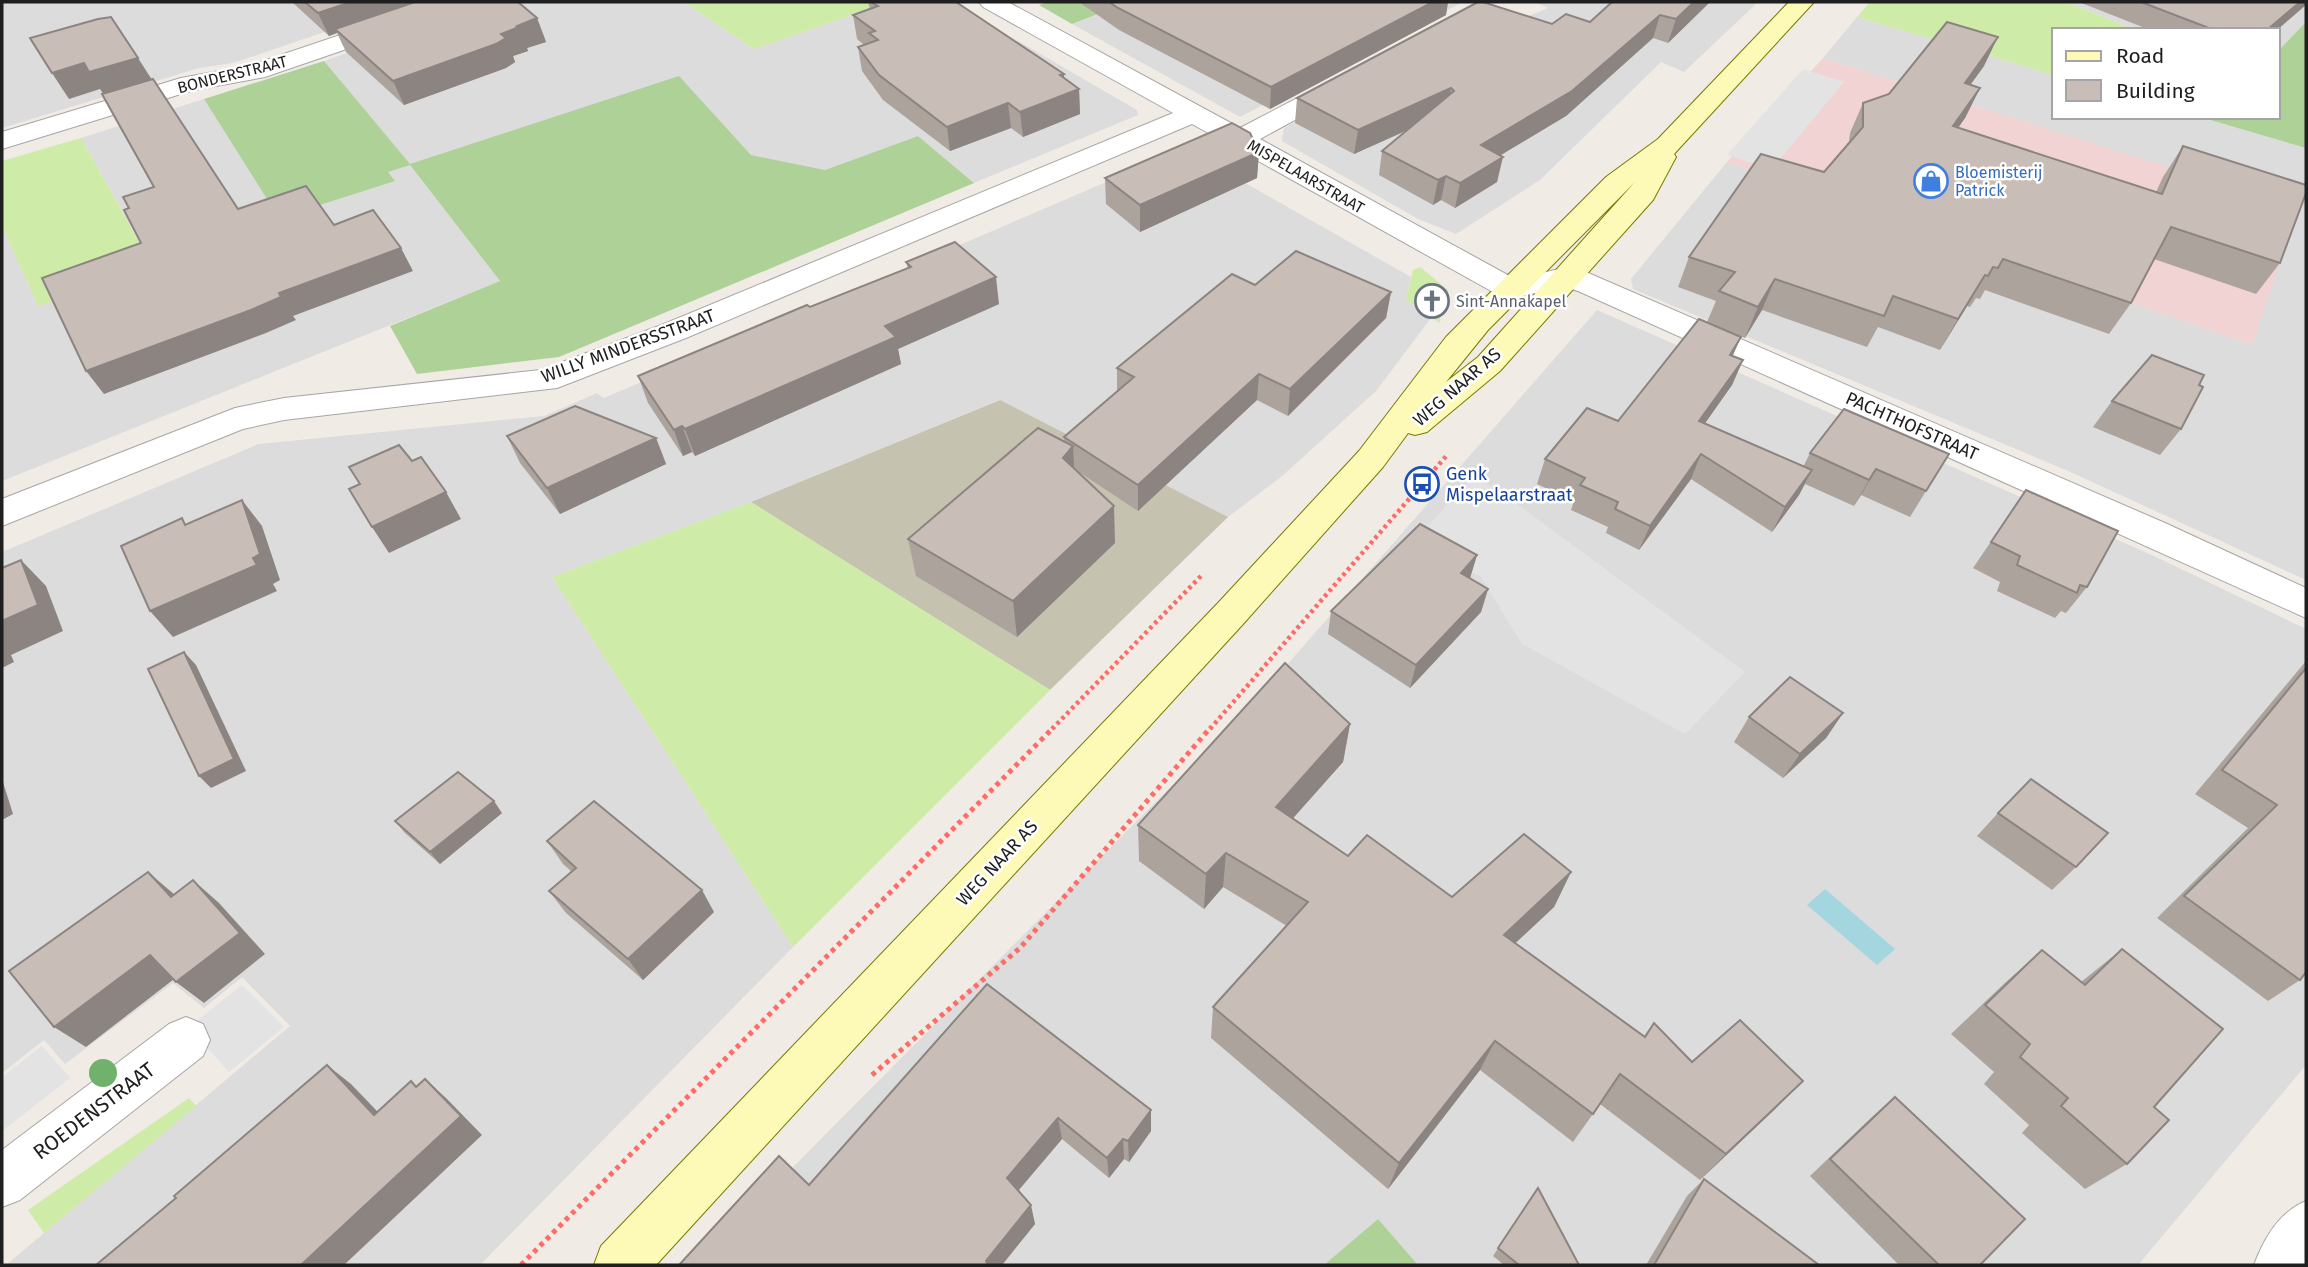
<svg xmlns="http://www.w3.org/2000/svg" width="2308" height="1267" font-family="'Fira Sans',sans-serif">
	<rect width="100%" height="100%" fill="#f0ebe4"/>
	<g fill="#dddcdc">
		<polygon points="2,2 413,2 233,63 199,68 2,128"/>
		<polygon points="494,2 684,2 754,49 889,2 951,2 1137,110 1138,115 974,183 918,136 825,170 751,155 679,77 410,165 500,281 2,481 2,226 38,306 153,266 81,138 204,99 279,217 394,181 387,172 409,164 324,61"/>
		<polygon points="1128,2 1463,2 1240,117 1072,24"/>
		<polygon points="1535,2 1758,2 1684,72 1661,62 1540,180 1456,234 1418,219 1282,141 1284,128 1376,79 1548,8"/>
		<polygon points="2067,2 2306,2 2306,22 2278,51 2278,30 2135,30"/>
		<polygon points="1857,17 2054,75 2054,117 2200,117 2306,148 2306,580 2066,470 1633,289 1631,279 1727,162 2252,345 2297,208 1823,58"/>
		<polygon points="1162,158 1203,159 1411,277 1406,300 1431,318 1376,391 1281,477 1228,517 999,400 751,502 552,577 793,947 480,1265 6,1265 290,1026 242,977 204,1008 173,983 65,1064 44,1040 2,1073 2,552 259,444 544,416 597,393 604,398"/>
		<polygon points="1597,310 2154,556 2306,629 2306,1065 2138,1265 1418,1265 1378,1219 1324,1265 710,1265 791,1169 1251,706"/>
	</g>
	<polygon fill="#f1d3d4" points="1823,58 2298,208 2252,345 1727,162"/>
	<polygon fill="#c5c3af" points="1000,400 1228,517 1050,690 751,502"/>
	<g fill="#ceeca8">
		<polygon points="684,2 889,2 754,49"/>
		<polygon points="1870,2 2067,2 2135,30 2054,30 2054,75 1857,17"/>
		<polygon points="81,138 153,267 38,306 2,226 2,161"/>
		<polygon points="1420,267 1448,290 1450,306 1428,292 1419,299 1441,312 1440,323 1406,300 1413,270"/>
		<polygon points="751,502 1050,690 793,947 552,577"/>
		<polygon points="189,1098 196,1106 44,1233 28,1210"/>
	</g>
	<g fill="#add197">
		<polygon points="1048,2 1128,2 1072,24 1039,5"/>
		<polygon points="2306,22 2306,148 2200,117 2278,117 2278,51"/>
		<polygon points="324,61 410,164 679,76 751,155 825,170 918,136 974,183 559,357 417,374 390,326 500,281 410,165 388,172 395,181 279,218 204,99"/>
		<polygon points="1378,1219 1418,1265 1324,1265"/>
	</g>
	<g fill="#e3e3e3">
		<polygon points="1803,69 1844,82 1771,170 1727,155"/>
		<polygon points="1472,476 1498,490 1745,672 1685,734 1522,644 1481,577 1414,542"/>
		<polygon points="242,985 284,1027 229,1072 189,1027"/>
		<polygon points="42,1046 70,1078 2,1131 2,1077"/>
	</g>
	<polygon fill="#a3d6df" points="1825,889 1895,949 1877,965 1807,905"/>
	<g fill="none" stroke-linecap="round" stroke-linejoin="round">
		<g stroke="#a6a6a6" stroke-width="2">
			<g id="minor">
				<polygon points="438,2 473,2 469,7 265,77 194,90 2,149 2,132 181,78 251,65"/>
				<path d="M979,2H1008L1240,128L1334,79H1352L1356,84L1352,89L1260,139L1515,279L1568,267L1579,269L2165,523L2306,588V618L1578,291C1552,281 1527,302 1500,296L1192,124L686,338L557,388L284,420L243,429L2,526V499L235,408L284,398L541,370L664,324L1173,113L983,7Z"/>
				<polygon points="186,1017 203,1024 210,1040 203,1056 20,1200 2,1207 2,1150 169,1024"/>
				<path d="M2306,1201V1265H2254C2264,1238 2279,1212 2306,1201Z"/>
			</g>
		</g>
		<g stroke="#777b00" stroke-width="2">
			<path id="secondary" d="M1789,2H1814L1674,154L1676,157L1653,200L1500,371L1427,432L1415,435L1408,433L1383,467L1244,623L656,1265H594L601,1246L1218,603L1359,451L1446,337L1606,177L1658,139ZM1635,182L1478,357L1446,382L1488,330Z"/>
		</g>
		<g stroke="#ff6b66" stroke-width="4.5" stroke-dasharray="3.5 3.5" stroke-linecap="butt">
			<polyline points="1052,729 1201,576"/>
			<polyline points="1210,729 1448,454"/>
		</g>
		<g stroke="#ff6b66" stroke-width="5" stroke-dasharray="4.5 4.5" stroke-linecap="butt">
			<polyline points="872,1075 1020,948 1211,727"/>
			<polyline points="521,1265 1054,727"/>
		</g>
		<use href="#minor" fill="#fff" fill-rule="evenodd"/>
		<use href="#secondary" fill="#fcfab6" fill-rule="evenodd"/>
	</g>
	<circle fill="#70b16b" cx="103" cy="1073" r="14"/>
	<g fill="#aca39d">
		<polygon points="292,2 518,2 537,18 546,42 527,48 528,51 513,56 515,62 506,68 404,105 346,52 337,33 329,36"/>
		<polygon points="868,2 956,2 1079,89 1080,114 1023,137 1011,128 950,151 883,100 862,71 858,47 864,45 857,39 853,15 870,9"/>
		<polygon points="1079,2 1448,2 1446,15 1270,109 1119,30"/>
		<polygon points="1710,2 1668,43 1653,38 1566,116 1500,155 1497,182 1455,208 1441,200 1433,205 1379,175 1382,151 1406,131 1354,154 1295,123 1297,98 1552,24 1590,22"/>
		<polygon points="2079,2 2306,2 2277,30 2150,30"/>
		<polygon points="1984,66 1970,85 1980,88 1965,118 1958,128 2156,192 2163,177 2183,146 2280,263 2256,294 2154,259 2131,303 2109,334 1985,290 1980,299 1976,298 1970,307 1967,306 1940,350 1878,327 1867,347 1762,310 1745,338 1707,322 1716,301 1678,287 1689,257 1824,172 1849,142 1850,133 1863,103"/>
		<polygon points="1259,152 1257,178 1140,232 1106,204 1105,178"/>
		<polygon points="906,262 999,304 898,349 901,364 695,456 692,452 683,456 648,403 638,376 908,269"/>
		<polygon points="1255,285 1391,292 1386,318 1288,416 1257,400 1138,511 1076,470 1115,543 1017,637 916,576 908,539 1064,442 1064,437 1117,391 1117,368"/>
		<polygon points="1733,356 1743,360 1732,385 1705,423 1803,467 1810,453 1949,454 1910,517 1861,495 1854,506 1805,484 1799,495 1772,532 1691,479 1639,550 1606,533 1608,527 1571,510 1574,501 1537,484 1545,459 1618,421"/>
		<polygon points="2112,401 2181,429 2160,455 2093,427"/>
		<polygon points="507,436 656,438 666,464 560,514 520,463"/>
		<polygon points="2026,490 2087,587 2066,613 2061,611 2055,618 1997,591 2000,582 1973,568"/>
		<polygon points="1477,555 1470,578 1488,589 1481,612 1410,688 1328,634 1331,611"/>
		<polygon points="2306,661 2306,972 2300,980 2268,1001 2157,918 2248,828 2195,794"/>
		<polygon points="1843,713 1826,738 1783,778 1734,742 1749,717"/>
		<polygon points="1350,724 1343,762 1293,818 1348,856 1452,897 1571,872 1554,907 1515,943 1644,1036 1654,1023 1692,1062 1774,1110 1700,1180 1600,1104 1573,1142 1480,1070 1388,1189 1211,1038 1213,1007 1287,926 1223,887 1204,909 1139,861 1138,825"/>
		<polygon points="502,813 440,864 405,833 395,821"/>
		<polygon points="1998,813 2076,867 2052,890 1977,836"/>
		<polygon points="547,841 714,912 643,980 566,913 549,891 572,872 563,864"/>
		<polygon points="2122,949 2154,1107 2127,1164 2085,1189 2022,1133 2029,1125 1984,1084 1994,1072 1951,1034 2007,981 2042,950 2081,982"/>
		<polygon points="987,984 1151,1110 1151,1131 1129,1162 1124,1159 1109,1178 1062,1139 1018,1191 1035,1224 1002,1265 679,1265 809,1185"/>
		<polygon points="1895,1097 1980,1265 1899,1265 1810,1176 1873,1116"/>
		<polygon points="1704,1179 1819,1265 1646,1265 1687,1196"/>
		<polygon points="1538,1188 1579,1265 1504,1265 1493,1256"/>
	</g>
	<g fill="#8c8480">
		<polygon points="351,2 431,2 335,29 337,33 329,36 318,13"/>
		<polygon points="1431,2 1448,2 1446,15 1270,109 1271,87"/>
		<polygon points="1694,2 1710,2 1668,43 1676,19"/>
		<polygon points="2300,2 2306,2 2306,5 2277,30 2267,30"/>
		<polygon points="1660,15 1653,38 1566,116 1476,170 1481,145"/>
		<polygon points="537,18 546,42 527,48 528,51 513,56 515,62 506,68 404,105 393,81 501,34 517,26"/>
		<polygon points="1998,37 1984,66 1950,113 1965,83"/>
		<polygon points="138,58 154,83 106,98 100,89 69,99 52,73 84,63"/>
		<polygon points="1064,74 1065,94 1079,89 1080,114 1023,137 1020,112 1060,75"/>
		<polygon points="1451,88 1447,112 1354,154 1358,130"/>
		<polygon points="1980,88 1965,118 1938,156 1953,126"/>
		<polygon points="1008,103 1011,128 950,151 947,127"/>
		<polygon points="1259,152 1257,178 1140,232 1140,205"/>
		<polygon points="1503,157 1497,182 1455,208 1460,183"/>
		<polygon points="1446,176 1441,200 1433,205 1438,180"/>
		<polygon points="401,248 413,271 293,316 296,320 266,333 104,394 86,371 279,293"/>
		<polygon points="1985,275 1967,306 1940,350 1958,319"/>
		<polygon points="996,277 999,304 898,349 901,364 695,456 685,429 885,326"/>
		<polygon points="1775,279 1762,310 1745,338 1758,307"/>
		<polygon points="1391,292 1386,318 1288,416 1290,389"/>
		<polygon points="1741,337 1730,362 1730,355"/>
		<polygon points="1743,360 1732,385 1689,446 1699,421"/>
		<polygon points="1259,374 1257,400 1138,511 1138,485"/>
		<polygon points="682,426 692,452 683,456 674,430"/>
		<polygon points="656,438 666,464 560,514 547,488"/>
		<polygon points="1073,446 1075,484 1063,458"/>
		<polygon points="1701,454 1691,479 1639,550 1650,526"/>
		<polygon points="1876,469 1861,495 1854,506 1869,480"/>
		<polygon points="1812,470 1799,495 1772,532 1785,507"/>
		<polygon points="446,492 461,519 389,553 372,527"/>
		<polygon points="242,500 262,526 280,580 273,584 277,591 173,637 150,611 253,558"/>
		<polygon points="1114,506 1115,543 1017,637 1013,601"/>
		<polygon points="1477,555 1470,578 1461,573"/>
		<polygon points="21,560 46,586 63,631 11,655 14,662 2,668 2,621"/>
		<polygon points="1488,589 1481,612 1410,688 1416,665"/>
		<polygon points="184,652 196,665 246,771 211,788 199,776"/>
		<polygon points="1843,713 1826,738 1783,778 1800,754"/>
		<polygon points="1350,724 1343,762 1271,843 1276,807"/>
		<polygon points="2,779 13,814 2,820"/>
		<polygon points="494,801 502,813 440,864 430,852"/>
		<polygon points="1226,853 1223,887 1204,909 1206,874"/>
		<polygon points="148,872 175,895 171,897"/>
		<polygon points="1571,872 1554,907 1489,968 1504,935"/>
		<polygon points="193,880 219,903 265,954 204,1003 176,982"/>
		<polygon points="702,890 714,912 643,980 628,959"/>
		<polygon points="150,955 178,976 86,1047 54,1027"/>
		<polygon points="1495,1041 1480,1070 1388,1189 1399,1163"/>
		<polygon points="327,1065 351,1084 398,1133 374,1115"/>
		<polygon points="425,1079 446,1098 482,1135 344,1265 301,1265"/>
		<polygon points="1803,1081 1774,1110 1700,1180 1726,1154"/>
		<polygon points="1151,1110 1151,1131 1129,1162 1128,1141"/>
		<polygon points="1058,1118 1062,1139 1012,1198 1007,1178"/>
		<polygon points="1123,1139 1124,1159 1109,1178 1107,1158"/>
		<polygon points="1031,1205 1035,1224 1002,1265 987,1265 986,1261"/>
	</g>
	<g fill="#c8bdb7" stroke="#8c8480" stroke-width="2">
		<polygon points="305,2 351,2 318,13"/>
		<polygon points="415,2 518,2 537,18 517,26 519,27 501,34 506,38 496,44 393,81 335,29"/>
		<polygon points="871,2 956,2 1064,74 1060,75 1079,89 1020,112 1008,103 947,127 879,75 858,47 878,40 869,33 875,31 853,15 878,6"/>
		<polygon points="1109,2 1433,2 1271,87 1118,8"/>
		<polygon points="1478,2 1483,2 1552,24 1566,14 1590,22 1612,2 1694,2 1676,19 1660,15 1572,91 1481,145 1503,157 1460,183 1446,176 1438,180 1382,151 1454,91 1451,88 1358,130 1297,98"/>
		<polygon points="2141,2 2300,2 2267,30 2214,30"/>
		<polygon points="111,17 138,58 89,72 84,63 52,73 30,38 98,19"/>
		<polygon points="1947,22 1998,37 1965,83 1980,88 1953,126 2162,194 2183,146 2306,185 2306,193 2280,263 2171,227 2131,303 2003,259 1998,268 1993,267 1988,276 1985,275 1958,319 1893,296 1884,316 1775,279 1758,307 1719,291 1735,272 1689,257 1761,154 1824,172 1863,127 1863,103 1889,94"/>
		<polygon points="153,79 238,209 306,186 334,225 373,210 401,248 279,293 281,297 251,310 86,371 42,278 141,243 124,210 129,208 123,197 154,187 102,94"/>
		<polygon points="1232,123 1250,133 1259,152 1140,205 1105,178"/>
		<polygon points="955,242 996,277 885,326 896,337 685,429 682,426 674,430 638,376 807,305 810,307 911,267 906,262"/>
		<polygon points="1296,251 1391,292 1290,389 1259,374 1138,485 1064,437 1134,377 1117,368 1232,274 1255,285"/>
		<polygon points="1699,319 1741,337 1730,355 1743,360 1699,421 1812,470 1785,507 1701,454 1650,526 1615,509 1618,502 1580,485 1585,478 1545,459 1587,408 1618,421"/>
		<polygon points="2152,355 2204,375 2199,385 2203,387 2181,429 2112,401"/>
		<polygon points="575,406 656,438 547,488 507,436"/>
		<polygon points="1844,409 1949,454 1926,491 1876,469 1869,480 1810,453"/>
		<polygon points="1038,428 1073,446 1063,458 1114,506 1013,601 908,539"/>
		<polygon points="399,445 412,461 421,457 446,492 372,527 349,489 360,484 349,467"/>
		<polygon points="2026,490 2118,531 2087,587 2080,585 2077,593 2017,565 2020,556 1991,542"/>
		<polygon points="242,500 260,554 253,558 257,565 150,611 121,546 182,518 185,525"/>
		<polygon points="1420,524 1477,555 1461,573 1488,589 1416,665 1331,611"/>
		<polygon points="21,560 38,605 2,621 2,568"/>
		<polygon points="184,652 234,759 199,776 148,669"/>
		<polygon points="1285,663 1350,724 1276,807 1348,856 1367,835 1452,897 1524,834 1571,872 1504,935 1645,1037 1654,1023 1692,1062 1740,1020 1803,1081 1726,1154 1620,1074 1593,1114 1495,1041 1399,1163 1213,1007 1308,902 1226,853 1206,874 1138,825"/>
		<polygon points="2306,668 2306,972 2300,980 2184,896 2277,805 2222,770"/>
		<polygon points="1790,677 1843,713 1800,754 1749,717"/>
		<polygon points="458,772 494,801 430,852 395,821"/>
		<polygon points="2031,779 2108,833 2076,867 1998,813"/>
		<polygon points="594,801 702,890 628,959 549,891 576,868 547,841"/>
		<polygon points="148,872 171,897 193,880 240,933 176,982 150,955 54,1027 9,971"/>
		<polygon points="2122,949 2223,1029 2154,1107 2169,1120 2127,1164 2061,1106 2068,1098 2020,1057 2030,1044 1985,1005 2042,950 2085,985"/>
		<polygon points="987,984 1151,1110 1128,1141 1123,1139 1107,1158 1058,1118 1007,1178 1031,1205 986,1261 988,1265 679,1265 779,1156 809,1185"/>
		<polygon points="327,1065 374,1115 411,1081 416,1087 425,1079 461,1116 301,1265 96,1265 176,1198 174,1196"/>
		<polygon points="1895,1097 2025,1219 1980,1265 1939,1265 1830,1159"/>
		<polygon points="1704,1179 1819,1265 1654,1265"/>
		<polygon points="1538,1188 1579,1265 1519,1265 1498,1248"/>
	</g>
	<defs>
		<g id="shop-ring" transform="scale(1.75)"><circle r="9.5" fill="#fff" stroke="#3f7fe0" stroke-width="1.5"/><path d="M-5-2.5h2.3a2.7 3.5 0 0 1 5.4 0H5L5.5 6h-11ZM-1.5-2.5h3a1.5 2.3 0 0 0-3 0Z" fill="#3f7fe0"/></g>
		<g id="church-ring" transform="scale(1.75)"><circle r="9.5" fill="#fff" stroke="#6b7280" stroke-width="1.5"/><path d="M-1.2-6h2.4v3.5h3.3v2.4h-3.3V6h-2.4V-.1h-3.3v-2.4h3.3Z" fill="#6b7280"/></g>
		<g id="bus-ring" transform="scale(1.75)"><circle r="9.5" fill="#fff" stroke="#1a4fb4" stroke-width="1.5"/><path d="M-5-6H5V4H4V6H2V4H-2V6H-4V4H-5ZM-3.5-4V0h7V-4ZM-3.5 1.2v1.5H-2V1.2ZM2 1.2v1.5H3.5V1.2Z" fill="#1a4fb4"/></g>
	</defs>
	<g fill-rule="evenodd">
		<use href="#shop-ring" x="1931" y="181"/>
		<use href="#church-ring" x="1432" y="301"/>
		<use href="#bus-ring" x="1422" y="484"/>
	</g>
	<g text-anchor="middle" stroke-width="5" stroke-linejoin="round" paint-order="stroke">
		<g font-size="16" fill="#1f1f1f" stroke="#fff">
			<text transform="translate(232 74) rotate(-14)" y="6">BONDERSTRAAT</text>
			<text transform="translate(1306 176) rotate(30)" y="6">MISPELAARSTRAAT</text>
		</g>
		<g font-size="16" fill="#366cbe" stroke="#fff" text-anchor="start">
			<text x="1955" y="178">Bloemisterij<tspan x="1955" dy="18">Patrick</tspan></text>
		</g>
		<g font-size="16" fill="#5b616d" stroke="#fff" text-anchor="start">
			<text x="1456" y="307">Sint-Annakapel</text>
		</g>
		<g font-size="18" fill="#1f1f1f" stroke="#fff">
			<text transform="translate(628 346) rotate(-20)" y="6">WILLY MINDERSSTRAAT</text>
			<text transform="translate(1457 387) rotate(-41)" y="6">WEG NAAR AS</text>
			<text transform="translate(1912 426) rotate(24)" y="6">PACHTHOFSTRAAT</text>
			<text transform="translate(997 863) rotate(-47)" y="6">WEG NAAR AS</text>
		</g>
		<g font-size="18" fill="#164399" stroke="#fff" text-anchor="start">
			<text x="1446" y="480">Genk<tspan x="1446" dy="21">Mispelaarstraat</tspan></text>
		</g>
		<g font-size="21" fill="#1f1f1f" stroke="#fff">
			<text transform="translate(94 1111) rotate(-37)" y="7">ROEDENSTRAAT</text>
		</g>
	</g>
	<rect width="2308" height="1267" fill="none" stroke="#1f1f1f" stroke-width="7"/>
	<rect x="2052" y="28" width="228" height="91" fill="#ffffff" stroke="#a5a5a5" stroke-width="2"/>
	<rect x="2066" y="51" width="35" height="10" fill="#fcfab6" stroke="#a5a5a5" stroke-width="2"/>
	<text x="2116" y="63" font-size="21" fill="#1f1f1f">Road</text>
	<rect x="2066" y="80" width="35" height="21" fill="#c8bdb7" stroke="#a5a5a5" stroke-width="2"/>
	<text x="2116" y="98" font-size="21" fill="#1f1f1f">Building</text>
</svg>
